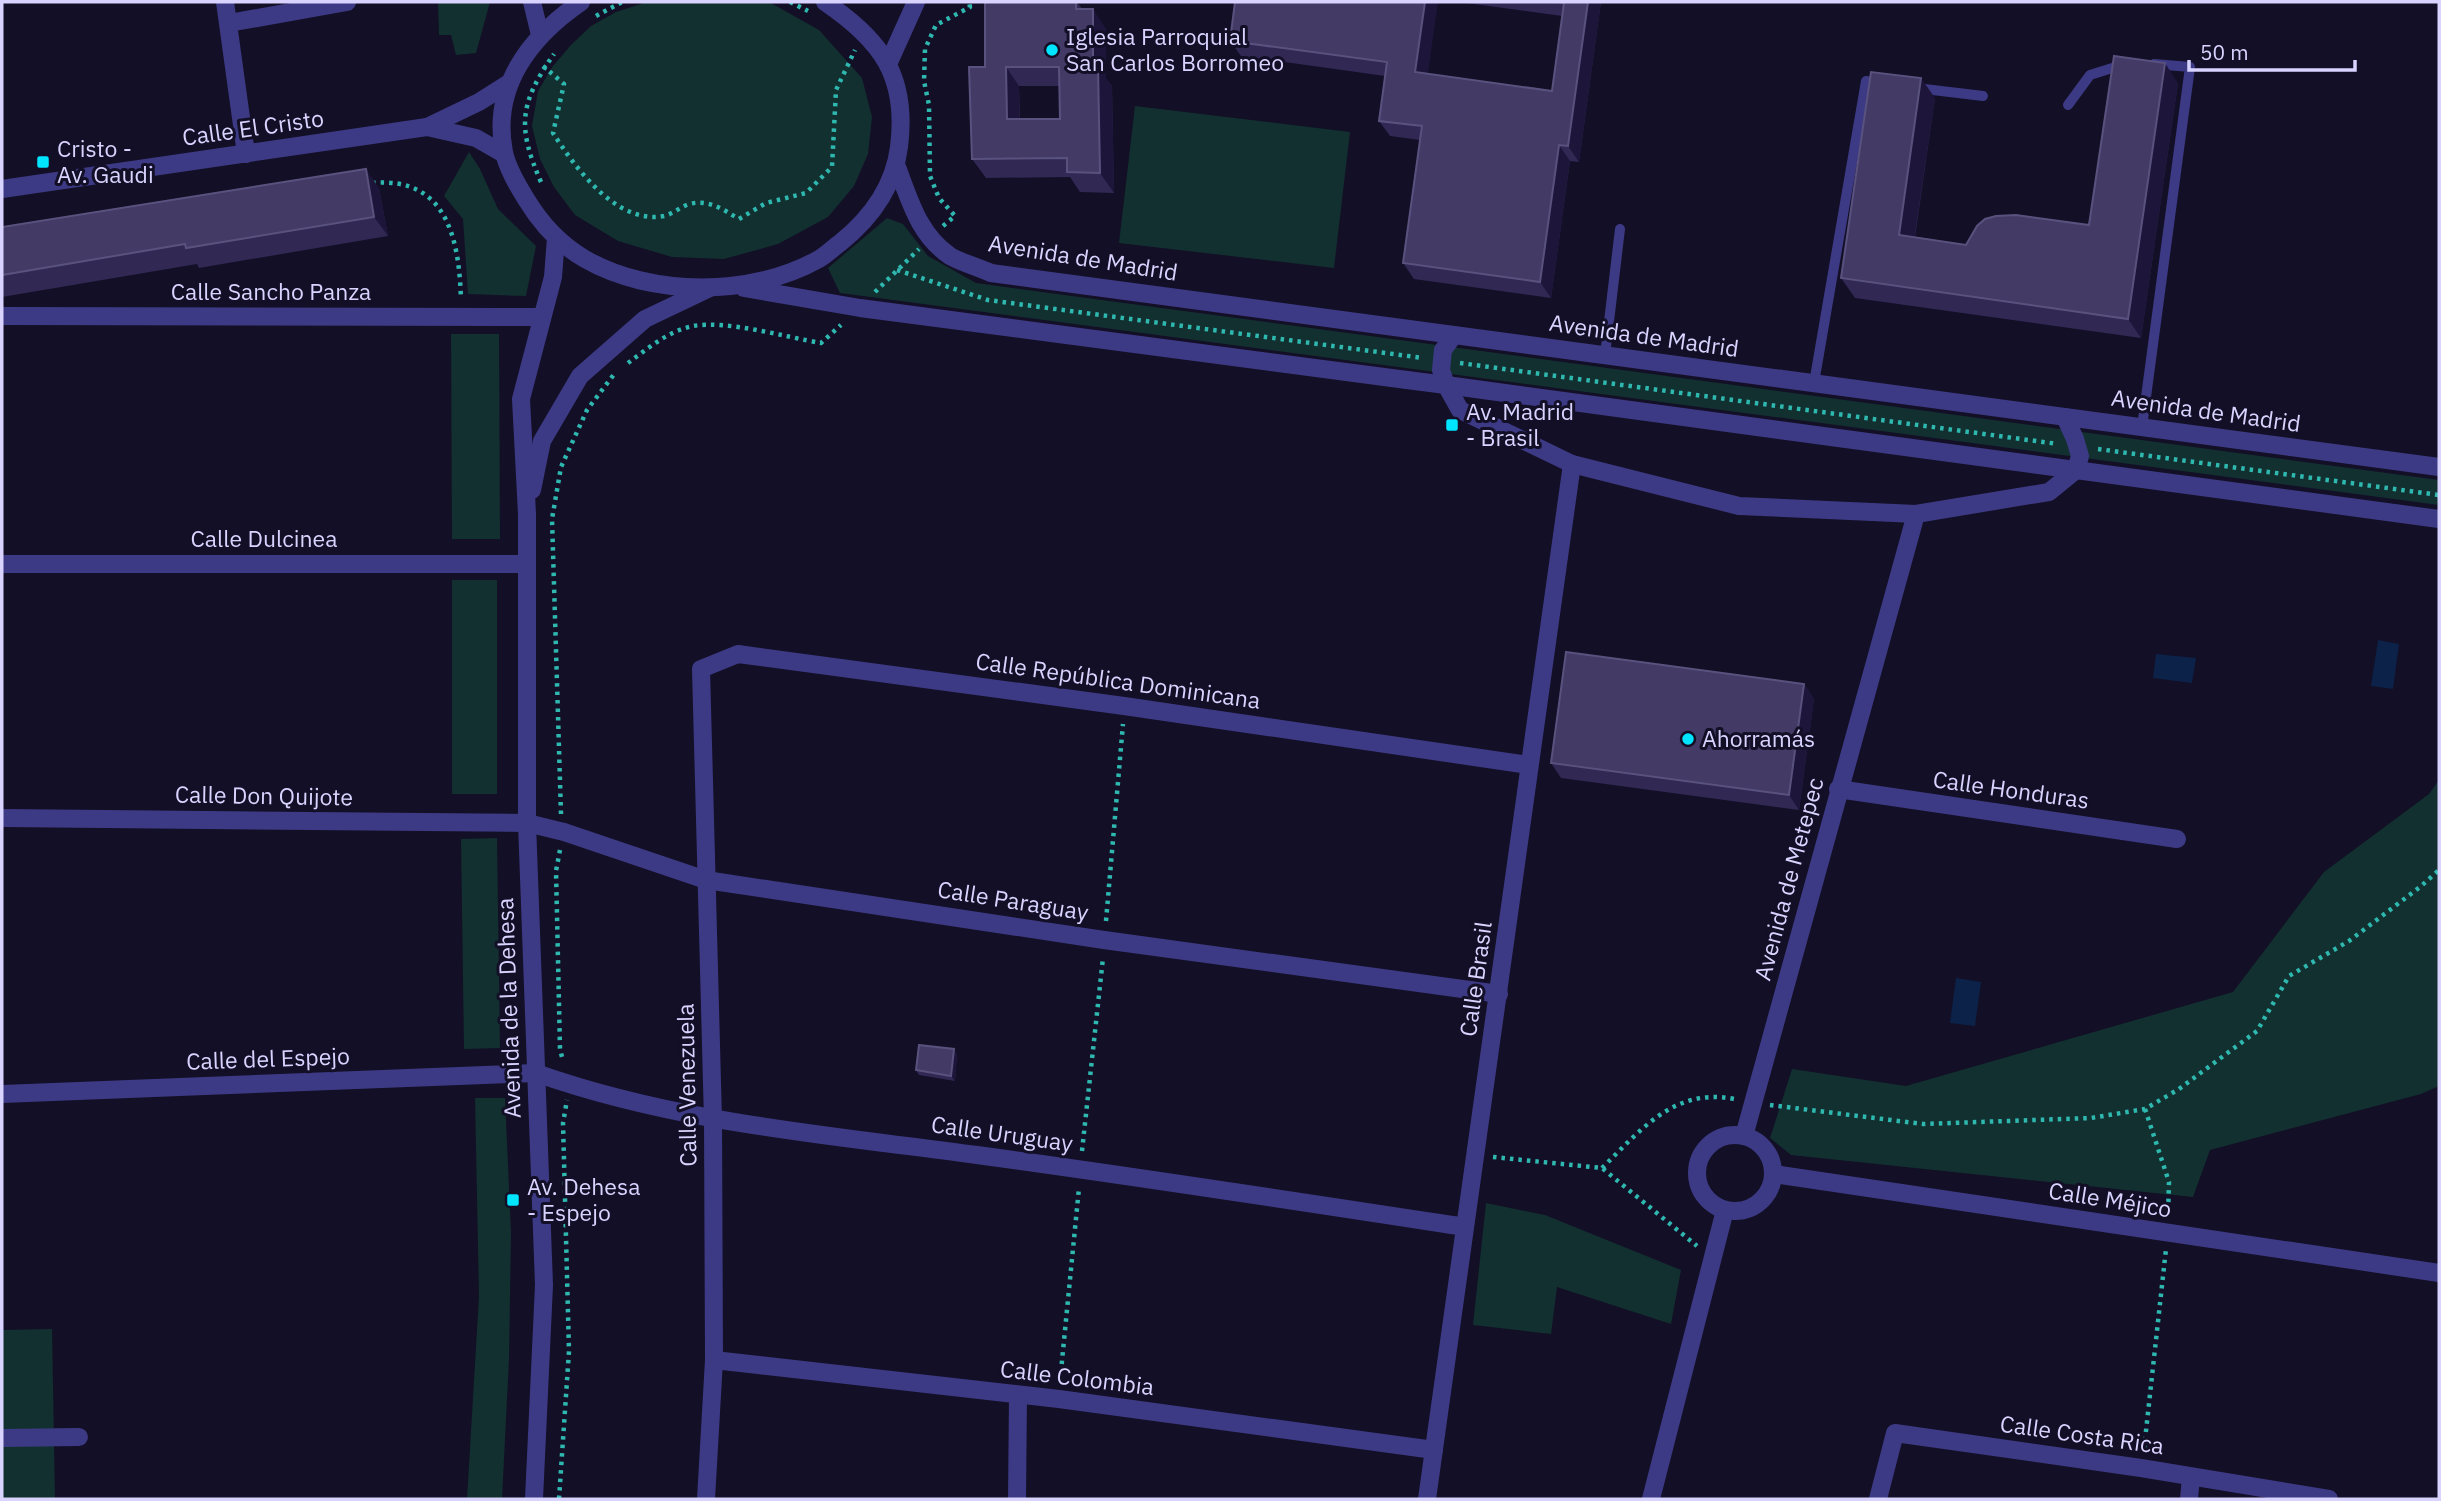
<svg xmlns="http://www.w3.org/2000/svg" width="2441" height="1501" font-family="'IBM Plex Sans',sans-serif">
	<rect width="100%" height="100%" fill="#130f26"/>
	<g fill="#12302f">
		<polygon points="438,2 490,2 476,53 456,55 451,35 439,35"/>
		<polygon points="647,2 769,2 819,30 862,78 872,117 868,154 854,186 828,217 778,244 724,259 672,257 618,241 575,215 554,187 540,159 532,126 538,91 553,66 571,45 591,26 616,12"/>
		<polygon points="1135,106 1350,132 1334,268 1119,243"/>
		<polygon points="469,152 480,169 498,209 536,246 526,296 468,294 463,219 444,196"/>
		<polygon points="887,218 903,224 928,256 976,283 2439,480 2439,505 840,293 828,268"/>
		<polygon points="451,334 499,334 500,539 452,539"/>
		<rect x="452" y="580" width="45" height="214"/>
		<polygon points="2439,780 2439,1086 2421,1094 2210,1150 2193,1197 1791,1155 1770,1138 1792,1069 1906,1086 2233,992 2324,872 2429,794"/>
		<polygon points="497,838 500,1048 464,1049 461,839"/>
		<polygon points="475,1098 505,1098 511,1233 509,1359 502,1499 467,1499 479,1296"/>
		<polygon points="1486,1203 1545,1215 1681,1270 1671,1324 1557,1287 1551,1334 1473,1325"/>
		<polygon points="52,1329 55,1499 2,1499 2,1330"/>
	</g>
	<g fill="#0c2248">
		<polygon points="2378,640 2399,644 2393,689 2371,686"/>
		<polygon points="2156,654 2196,658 2192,683 2153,678"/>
		<polygon points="1956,978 1981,982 1975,1026 1950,1023"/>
	</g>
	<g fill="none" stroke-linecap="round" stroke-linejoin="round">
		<g stroke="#2fb8b0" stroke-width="4.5" stroke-dasharray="3.5 5" stroke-linecap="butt">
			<polyline points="790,2 808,11"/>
			<polyline points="596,16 622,2"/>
			<path d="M543,66L564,84L553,133C575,167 616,225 664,216C673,214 680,207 689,204C709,199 722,209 739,219L766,203L806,193L832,167L836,90L855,50"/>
			<path d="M541,182C517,127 519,104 554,54"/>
			<path d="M372,183C448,176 459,241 461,299"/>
			<polyline points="943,226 955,216 939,198 930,176 929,105 924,81 925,49 936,25 970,7 969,2"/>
			<polyline points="897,270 988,300 1423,358"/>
			<polyline points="875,292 919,249"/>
			<path d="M628,363C647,349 668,331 693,326C728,320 785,337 821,343L841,325"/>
			<polyline points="1460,363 2058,444"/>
			<polyline points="2098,449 2439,495"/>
			<polyline points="561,814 552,519 561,467 587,410 615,373"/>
			<polyline points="560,850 556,871 560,1049 563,1061"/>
			<polyline points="1106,921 1123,724"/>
			<polyline points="1770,1105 1923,1124 2091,1118 2145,1109 2179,1089 2257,1031 2289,976 2349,941 2420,887 2439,870"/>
			<polyline points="2145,1109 2169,1182 2168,1216"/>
			<polyline points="1082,1151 1103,958"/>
			<polyline points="1493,1157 1602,1168 1697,1246"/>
			<path d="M1602,1168C1640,1131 1674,1087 1734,1099"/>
			<polyline points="1060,1381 1079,1188"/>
			<polyline points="2144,1449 2166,1249"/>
			<polyline points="559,1499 569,1351 563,1123 567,1100"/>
		</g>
		<g stroke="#3d3a85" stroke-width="10">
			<polyline points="1916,88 1983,96"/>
			<polyline points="2068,105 2090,75 2125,64"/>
			<polyline points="1605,355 1620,229"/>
			<polyline points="1814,383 1866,81 1883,83"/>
			<polyline points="2142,427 2190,67 2154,64"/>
		</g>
		<g stroke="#3d3a85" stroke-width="18">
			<polyline points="225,2 246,154"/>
			<polyline points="229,23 347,2"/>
			<polyline points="427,127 476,138 504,154"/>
			<polyline points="2,189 427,127 479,102 509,83"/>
			<polyline points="2,316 541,317"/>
			<polyline points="1454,335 1443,350 1441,370 1446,385 1460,410 1572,464 1739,506 1916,514 2049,492 2076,470 2080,456 2075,439 2065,417"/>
			<polyline points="1407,380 1446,385"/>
			<polyline points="2,564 527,564"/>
			<polyline points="1838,789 2177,839"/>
			<polyline points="2,818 527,823 564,832 706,880 1104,940 1499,994"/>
			<path d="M2,1094L536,1073C677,1123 829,1135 977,1155C1140,1177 1302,1202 1465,1227"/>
			<circle cx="1735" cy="1173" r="38"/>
			<polyline points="1744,1136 1916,514"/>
			<polyline points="1774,1174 2439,1273"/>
			<polyline points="714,1360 1059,1399 1434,1450"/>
			<polyline points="2,1438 79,1437"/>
			<polyline points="706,1499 714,1360 713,1120 701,669 738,654 1124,706 1529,765"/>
			<polyline points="1017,1499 1018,1395"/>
			<polyline points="1427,1499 1572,464"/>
			<polyline points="1651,1499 1725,1210"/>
			<polyline points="1878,1499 1895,1433 2141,1468 2329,1499"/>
			<polyline points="2189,1499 2191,1477"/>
		</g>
		<g stroke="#3d3a85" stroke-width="18">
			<polyline points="532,2 540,35"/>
			<path d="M581,2C530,37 491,87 504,152C507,168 518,186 526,199C541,224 559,244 585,259C651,297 752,297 819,259C826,255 833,248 840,243C871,218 894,187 899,147C908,76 881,40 825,2"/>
			<polyline points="889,62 916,2"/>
			<path d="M897,167C910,201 919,235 950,256C962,263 978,267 991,273L2439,467"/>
			<polyline points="744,288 860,308 1407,380"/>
			<polyline points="1446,385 2439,519"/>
			<polyline points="532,490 542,441 580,376 645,319 710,288"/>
			<polyline points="534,1499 544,1285 527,823 527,514 521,399 553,277 556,238"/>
		</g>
	</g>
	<g fill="#312854" fill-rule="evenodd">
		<path d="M1077,2L1082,9L1106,29V79L1112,86L1114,193L1080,192L1070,177L986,178L972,159L985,67ZM1019,86H1060V119H1020Z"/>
		<polygon points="1235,2 1428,74 1552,91 1562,16 1459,2 1601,2 1579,162 1570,161 1551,298 1414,279 1403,263 1420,140 1390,136 1379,121 1385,76 1241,56 1230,41"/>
		<polygon points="2178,83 2141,338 1855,298 1841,278 1935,98 1915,237 1966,245 2089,225"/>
		<polygon points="379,188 388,236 199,268 197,264 2,297 2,227"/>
		<polygon points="1804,684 1814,699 1799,810 1561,778 1551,763"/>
		<polygon points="957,1054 955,1081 919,1075 916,1070"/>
	</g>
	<g fill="#1d163a">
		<polygon points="1425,2 1438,2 1426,87 1415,72"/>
		<polygon points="1588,2 1601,2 1579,162 1568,146"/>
		<polygon points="1093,9 1106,29 1106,79 1112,86 1114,193 1100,173 1093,67"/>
		<polygon points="2165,63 2178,83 2141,338 2128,319"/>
		<polygon points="1006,67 1019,86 1020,139 1007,119"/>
		<polygon points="1921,78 1935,98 1912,254 1899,235"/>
		<polygon points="1559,145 1570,161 1551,298 1540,282"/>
		<polygon points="366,169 379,188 388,236 374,217"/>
		<polygon points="1804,684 1814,699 1799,810 1789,795"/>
		<polygon points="954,1049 957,1054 955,1081 951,1076"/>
	</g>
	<g fill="#433a66" stroke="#5a527e" stroke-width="2" fill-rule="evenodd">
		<path d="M985,2H1076V9H1093V67H1098L1100,173L1067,172V158L972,159L969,67H985ZM1006,67H1059L1060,119H1007Z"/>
		<polygon points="1235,2 1425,2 1415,72 1552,91 1564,3 1558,2 1588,2 1568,146 1559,145 1540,282 1403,263 1422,126 1379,121 1387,62 1230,41"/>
		<polygon points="2114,56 2165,63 2128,319 1841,278 1871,72 1921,78 1899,235 1966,245 1977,226 1985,219 1996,216 2016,215 2089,225"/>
		<polygon points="366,169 374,217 186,248 185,244 2,275 2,227"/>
		<polygon points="1566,652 1804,684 1789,795 1551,763"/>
		<polygon points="919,1045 954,1049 951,1076 916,1070"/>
	</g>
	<g fill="#00e5ff" stroke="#130f26" stroke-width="2.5">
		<circle cx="1052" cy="50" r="7"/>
		<rect x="36" y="155" width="14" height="14" rx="3.5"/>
		<rect x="1445" y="418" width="14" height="14" rx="3.5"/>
		<circle cx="1688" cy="739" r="7"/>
		<rect x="506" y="1193" width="14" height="14" rx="3.5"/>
	</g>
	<g text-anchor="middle" stroke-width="6" stroke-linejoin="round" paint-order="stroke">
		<g font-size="23" fill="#d9d4ff" stroke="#130f26" text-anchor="start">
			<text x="1066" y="45">Iglesia Parroquial<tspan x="1066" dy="26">San Carlos Borromeo</tspan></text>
			<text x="57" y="157">Cristo -<tspan x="57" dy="26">Av. Gaudi</tspan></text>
			<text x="1466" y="420">Av. Madrid<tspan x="1466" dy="26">- Brasil</tspan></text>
			<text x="1702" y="747">Ahorramás</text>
			<text x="527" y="1195">Av. Dehesa<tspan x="527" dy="26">- Espejo</tspan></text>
		</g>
		<g font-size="23" fill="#d9d4ff" stroke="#130f26">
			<text transform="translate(253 128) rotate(-8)" y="8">Calle El Cristo</text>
			<text transform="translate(1083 258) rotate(9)" y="8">Avenida de Madrid</text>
			<text x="271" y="300">Calle Sancho Panza</text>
			<text transform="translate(1644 336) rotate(8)" y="8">Avenida de Madrid</text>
			<text transform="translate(2206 411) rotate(8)" y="8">Avenida de Madrid</text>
			<text x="264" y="547">Calle Dulcinea</text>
			<text transform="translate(1118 681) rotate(8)" y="8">Calle República Dominicana</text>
			<text transform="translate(2011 790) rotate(8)" y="8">Calle Honduras</text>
			<text transform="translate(264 796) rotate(1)" y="8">Calle Don Quijote</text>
			<text transform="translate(1789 879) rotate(-75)" y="8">Avenida de Metepec</text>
			<text transform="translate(1013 901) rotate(9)" y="8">Calle Paraguay</text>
			<text transform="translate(1476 979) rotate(-82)" y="8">Calle Brasil</text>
			<text transform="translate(509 1008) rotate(-92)" y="8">Avenida de la Dehesa</text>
			<text transform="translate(268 1059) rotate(-2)" y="8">Calle del Espejo</text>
			<text transform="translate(687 1085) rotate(-91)" y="8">Calle Venezuela</text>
			<text transform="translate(1002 1134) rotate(8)" y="8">Calle Uruguay</text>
			<text transform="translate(2110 1200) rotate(9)" y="8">Calle Méjico</text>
			<text transform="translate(1077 1378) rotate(7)" y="8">Calle Colombia</text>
			<text transform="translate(2082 1435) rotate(8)" y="8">Calle Costa Rica</text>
		</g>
	</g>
	<rect width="2441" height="1501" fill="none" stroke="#d9d4ff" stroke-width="7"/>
	<path d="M2189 60v10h166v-10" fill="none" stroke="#d9d4ff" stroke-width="3.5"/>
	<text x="2200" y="60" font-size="21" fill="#d9d4ff" stroke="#130f26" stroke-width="5" paint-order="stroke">50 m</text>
</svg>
